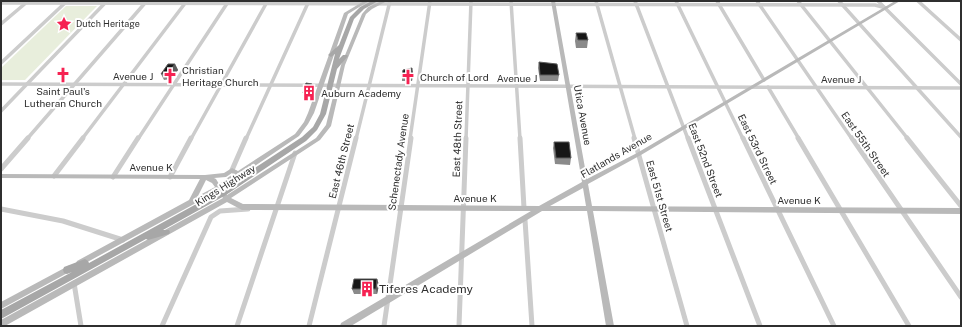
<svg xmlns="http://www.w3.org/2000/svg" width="962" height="327" font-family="'Public Sans',sans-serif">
	<rect width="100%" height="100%" fill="#fff"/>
	<polygon fill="#e8eedc" points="66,6 97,6 25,80 1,80 1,68"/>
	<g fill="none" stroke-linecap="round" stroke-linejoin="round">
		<g stroke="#ccc" stroke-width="3.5">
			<polyline points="511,1 520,139"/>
			<polyline points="596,1 635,139"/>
			<polyline points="635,1 688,139"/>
			<polyline points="676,1 743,139"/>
			<polyline points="717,1 764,80"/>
			<polyline points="757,1 852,139"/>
			<polyline points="798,1 908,139"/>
			<polyline points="839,1 961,137"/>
			<polyline points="878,1 961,84"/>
			<polyline points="918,1 961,40"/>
			<polyline points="1,3 875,5 886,8"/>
			<polyline points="1,24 27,2"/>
			<polyline points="1,63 66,2"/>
			<polyline points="1,84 961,88"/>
			<polyline points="768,87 799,139"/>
			<polyline points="1,111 106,2"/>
			<polyline points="27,139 145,3"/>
			<polyline points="82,139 186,2"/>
			<polyline points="138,139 228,2"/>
			<polyline points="191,139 267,2"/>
			<polyline points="246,139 308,3"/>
			<polyline points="356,139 390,1"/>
			<polyline points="410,139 430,1"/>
			<polyline points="466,139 471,1"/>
		</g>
		<g stroke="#ccc" stroke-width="5">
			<polyline points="520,138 524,208"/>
			<polyline points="634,138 687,326"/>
			<polyline points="688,138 760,326"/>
			<polyline points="743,138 834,326"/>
			<polyline points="798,138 909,326"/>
			<polyline points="852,138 961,297"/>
			<polyline points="907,138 961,206"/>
			<polyline points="1,169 28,138"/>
			<polyline points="232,170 246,138"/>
			<polyline points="54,176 83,138"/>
			<polyline points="113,177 138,138"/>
			<polyline points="170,177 191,138"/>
			<polyline points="1,209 63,221 123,240"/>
			<polyline points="525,220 532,326"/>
			<polyline points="74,283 81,326"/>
			<polyline points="162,326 211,217 220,211 248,209"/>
			<polyline points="237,326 295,153"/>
			<polyline points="309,326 356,138"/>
			<polyline points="384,326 411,138"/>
			<polyline points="459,326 466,138"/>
		</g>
		<g fill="#b9b9b9" fill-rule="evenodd">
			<path d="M364,1H369L348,14L314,113L308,124L299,136L222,188L227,195L316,138L326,125L341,65L362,14L368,7L382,1H387L372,9L366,14L345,65L331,126L320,140L231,198L243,204L539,206L582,182L551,1H555L587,179L637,153L895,1H900L641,155L588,184L592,206L961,208V214L593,211L614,326H606L587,211H542L351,326H340L341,323L531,211L242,210L227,202L5,326H1V320L223,198L218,191L80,266L77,265L76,263L77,261L189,200L200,179L1,178V174L205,175L224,173L232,168L238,171L295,134L304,122L308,113L344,13ZM232,173L233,174L219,184L216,179L214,178L226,177ZM206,180L212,183L215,187L198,196ZM583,188L586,206H550Z"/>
			<polygon points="958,1 961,1 961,3"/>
			<polygon points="70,265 73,266 74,268 73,270 1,309 1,302"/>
		</g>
		<polygon fill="#a7a7a7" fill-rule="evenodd" points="372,1 378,1 364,9 354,19 339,59 343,55 347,55 348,56 337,69 326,114 317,130 306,141 226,195 163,230 169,230 170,232 169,234 148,240 146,239 1,319 1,310 72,272 67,274 64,273 63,270 64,267 85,259 88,261 89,263 220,191 302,137 313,127 320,114 335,54 331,57 328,55 339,45 350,17 360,7"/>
	</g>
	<g fill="#8a8a8a">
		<polygon points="773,1 791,1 790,2 774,2"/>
		<polygon points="576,33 588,40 587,48 576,48 575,41"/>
		<polygon points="539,62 559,75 558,81 540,81 538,68"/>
		<polygon points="175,64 178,70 171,79 164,80 161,74"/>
		<polygon points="413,72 412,81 402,81 402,77"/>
		<polygon points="554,142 571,158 570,165 555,164 553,148"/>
		<polygon points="377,279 379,285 377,294 354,294 352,289"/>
	</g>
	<g fill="#5c5c5c">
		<polygon points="175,64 178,70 171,79 168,73"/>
		<polygon points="412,68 413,72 412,81 411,77"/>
		<polygon points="312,84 313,90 310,98 305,99 303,93"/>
		<polygon points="377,279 379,285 377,294 376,289"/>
	</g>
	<g fill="#161616" stroke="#5c5c5c">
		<polygon points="576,33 586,33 588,40 578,40"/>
		<polygon points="539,62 557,64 559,75 540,75"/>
		<polygon points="168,64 175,64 168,73 161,74"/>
		<polygon points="412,68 411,77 402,77 403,70"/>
		<polygon points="306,83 312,84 308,92 303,93"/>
		<polygon points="554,142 569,142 571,158 556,158"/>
		<polygon points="354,279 377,279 376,289 352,289"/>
	</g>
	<defs>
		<g id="sight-bare" transform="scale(1.2)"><path d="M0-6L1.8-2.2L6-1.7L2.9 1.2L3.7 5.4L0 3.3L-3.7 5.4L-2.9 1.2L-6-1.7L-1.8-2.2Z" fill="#f62252" stroke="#fff" stroke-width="2.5" paint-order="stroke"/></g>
		<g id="church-bare" transform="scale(1.2)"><path d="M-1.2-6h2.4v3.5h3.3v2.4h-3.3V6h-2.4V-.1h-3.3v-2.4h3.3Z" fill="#f62252" stroke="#fff" stroke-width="2.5" paint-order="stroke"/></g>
		<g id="building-bare" transform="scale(1.2)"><path d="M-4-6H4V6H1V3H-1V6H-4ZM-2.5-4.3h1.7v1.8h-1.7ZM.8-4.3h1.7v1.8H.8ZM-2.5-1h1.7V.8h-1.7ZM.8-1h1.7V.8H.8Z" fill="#f62252" stroke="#fff" stroke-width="2.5" paint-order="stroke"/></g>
	</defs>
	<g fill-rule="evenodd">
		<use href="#sight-bare" x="64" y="24"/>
		<use href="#church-bare" x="63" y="75"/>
		<use href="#church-bare" x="170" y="76"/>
		<use href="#church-bare" x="408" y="77"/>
		<use href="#building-bare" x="309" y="93"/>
		<use href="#building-bare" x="367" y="289"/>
	</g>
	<g text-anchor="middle" stroke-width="4" stroke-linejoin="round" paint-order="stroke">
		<g font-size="9" fill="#2f2f2f" stroke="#fff" text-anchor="start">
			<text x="76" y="27">Dutch Heritage</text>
		</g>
		<g font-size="10" fill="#2f2f2f" stroke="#fff" text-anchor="start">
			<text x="182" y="74">Christian<tspan x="182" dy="12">Heritage Church</tspan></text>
			<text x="420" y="81">Church of Lord</text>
			<text x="63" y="95" text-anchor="middle">Saint Paul's<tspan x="63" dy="12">Lutheran Church</tspan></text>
			<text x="321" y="97">Auburn Academy</text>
		</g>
		<g font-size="10" fill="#2f2f2f" stroke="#fff">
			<text x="133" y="80">Avenue J</text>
			<text x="517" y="82">Avenue J</text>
			<text x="841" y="83">Avenue J</text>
			<text transform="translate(583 115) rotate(80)" y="4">Utica Avenue</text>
			<text transform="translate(457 139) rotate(-88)" y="4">East 48th Street</text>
			<text transform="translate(866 144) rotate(55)" y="4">East 55th Street</text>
			<text transform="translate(758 149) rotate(64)" y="4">East 53rd Street</text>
			<text transform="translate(616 155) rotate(-30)" y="4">Flatlands Avenue</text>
			<text transform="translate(706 160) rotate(69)" y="4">East 52nd Street</text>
			<text transform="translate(341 161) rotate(-76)" y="4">East 46th Street</text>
			<text transform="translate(398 162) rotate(-82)" y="4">Schenectady Avenue</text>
			<text x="151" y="171">Avenue K</text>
			<text transform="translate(225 185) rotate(-32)" y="4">Kings Highway</text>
			<text transform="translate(660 196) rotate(74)" y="4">East 51st Street</text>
			<text x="475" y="202">Avenue K</text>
			<text x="799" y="204">Avenue K</text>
		</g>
		<g font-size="12" fill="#2f2f2f" stroke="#fff" text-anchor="start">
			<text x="379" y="293">Tiferes Academy</text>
		</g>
	</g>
	<rect width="962" height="327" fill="none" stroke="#2f2f2f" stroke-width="4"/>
</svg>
